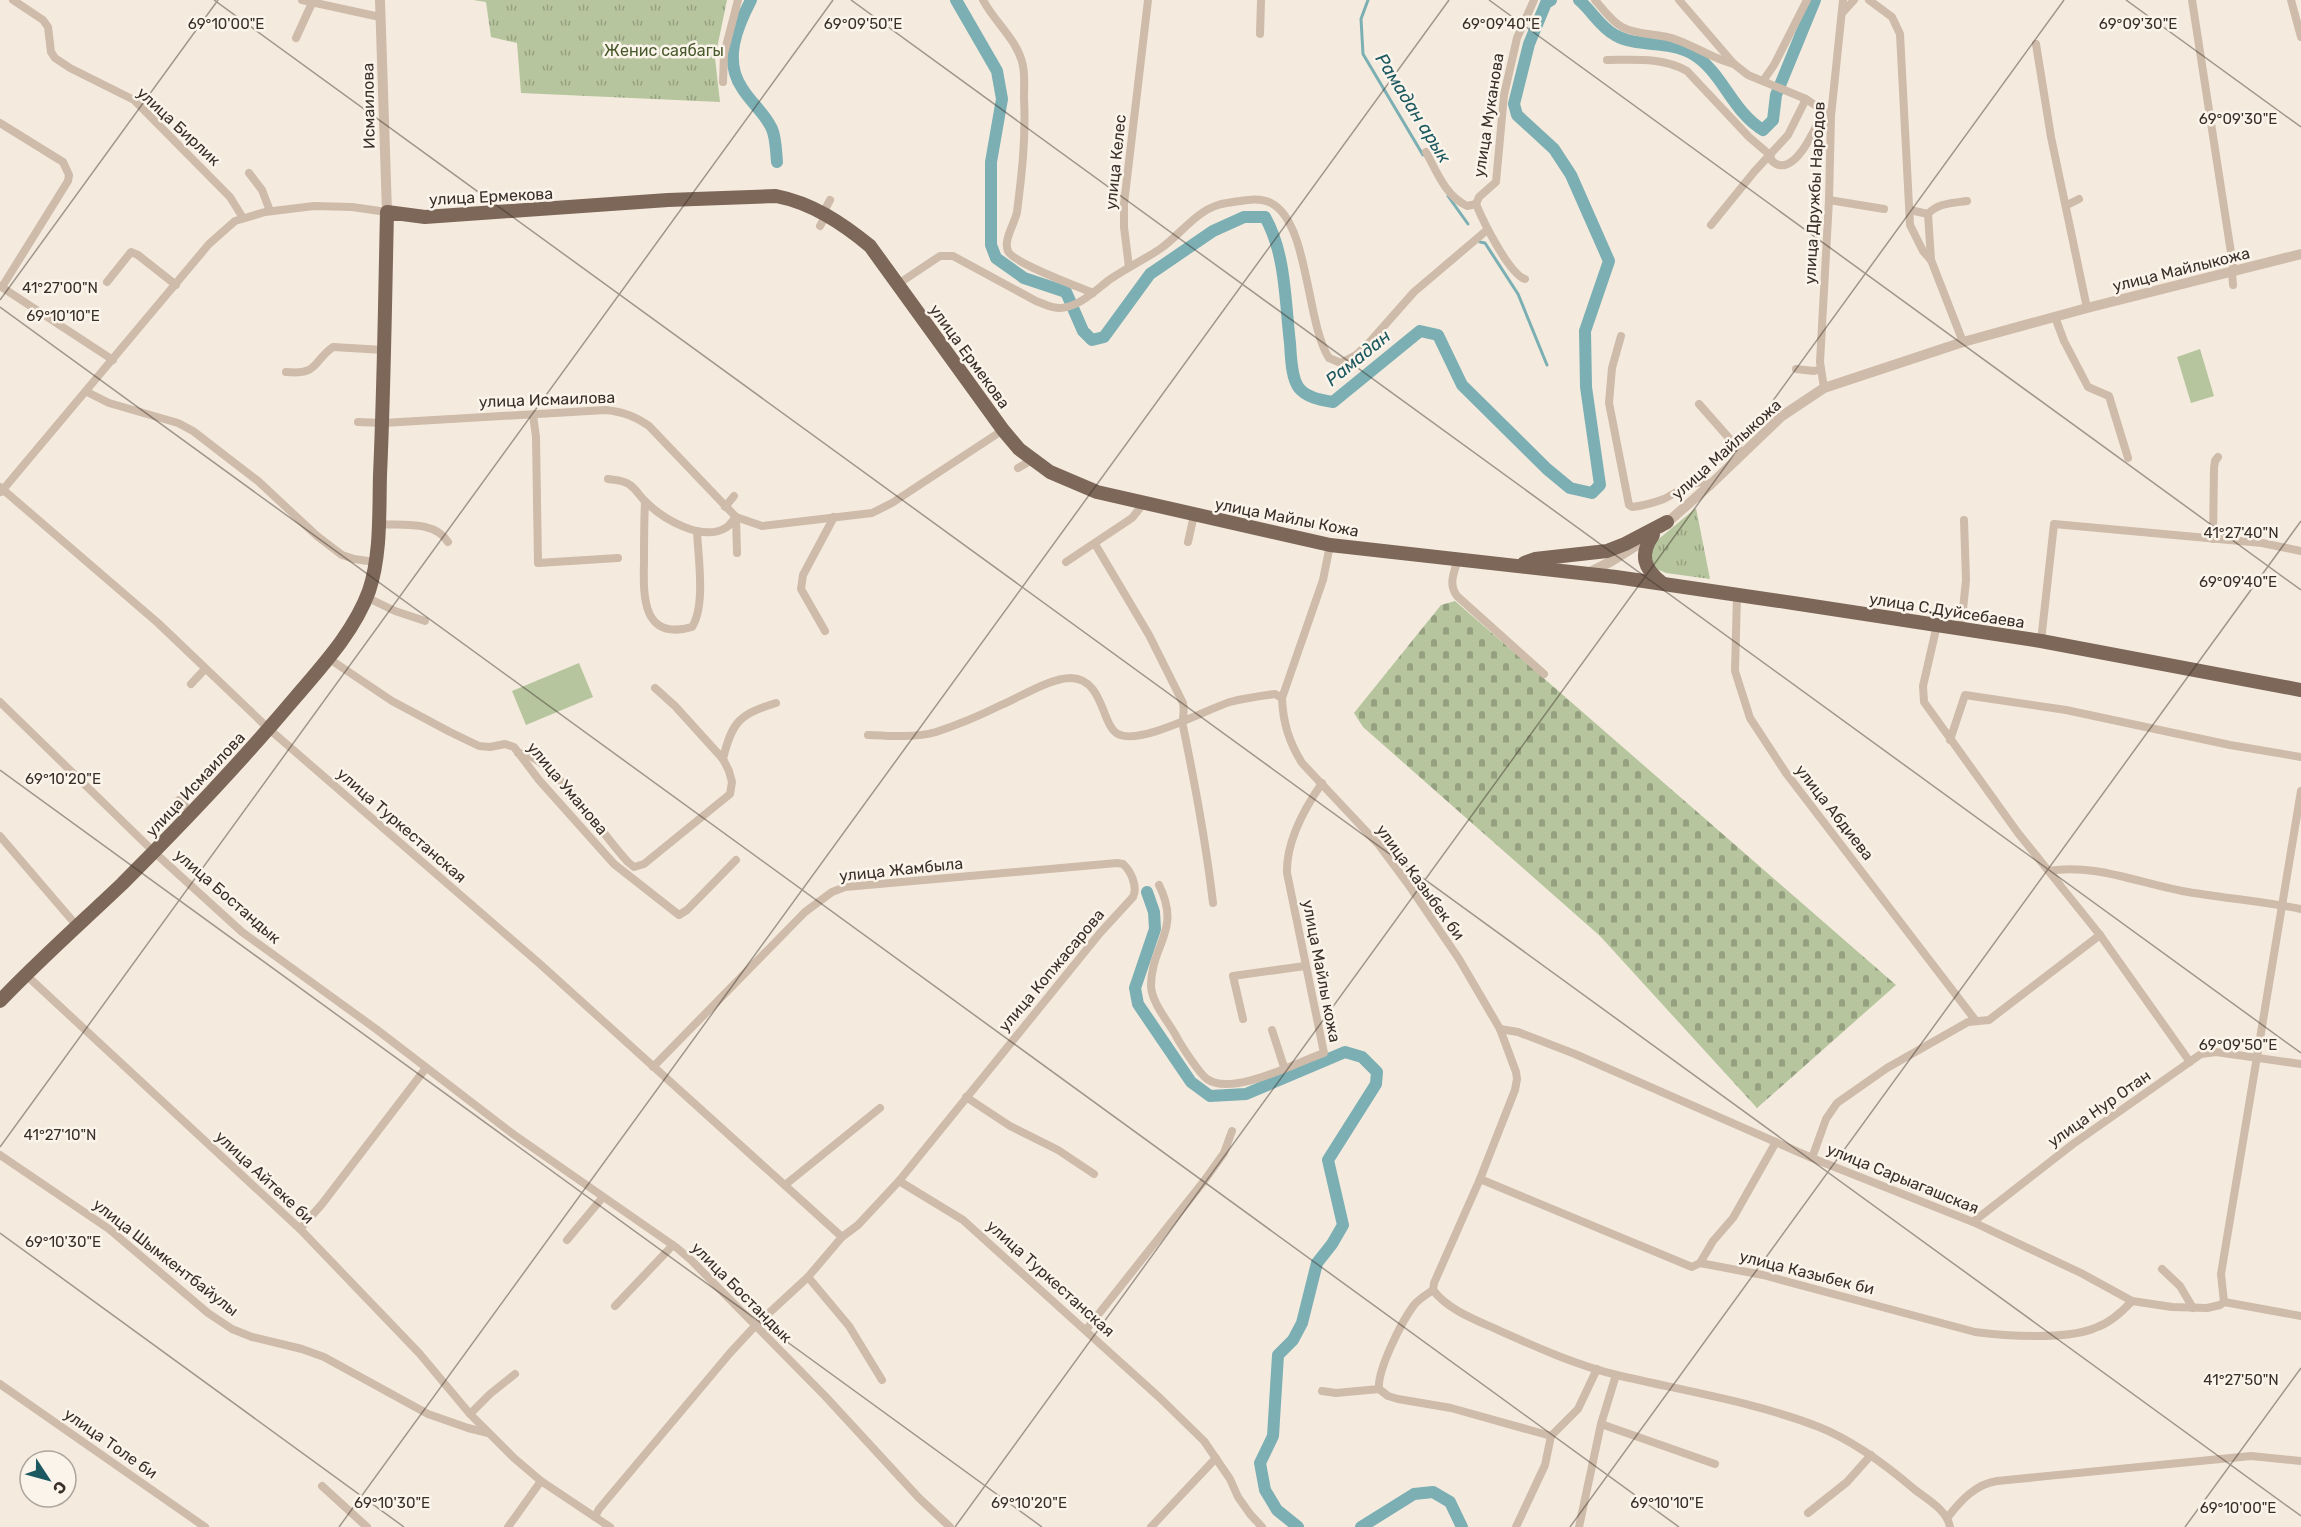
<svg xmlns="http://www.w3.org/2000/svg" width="2301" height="1527" font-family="Rubik,sans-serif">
	<defs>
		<pattern id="cemetery-stones" width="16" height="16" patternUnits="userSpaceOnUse" patternTransform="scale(1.5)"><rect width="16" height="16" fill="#b6c59d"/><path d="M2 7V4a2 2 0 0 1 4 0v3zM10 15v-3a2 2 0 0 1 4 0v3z" fill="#95a080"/></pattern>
		<pattern id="park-tufts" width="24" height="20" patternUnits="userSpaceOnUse" patternTransform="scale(1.5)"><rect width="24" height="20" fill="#b6c59d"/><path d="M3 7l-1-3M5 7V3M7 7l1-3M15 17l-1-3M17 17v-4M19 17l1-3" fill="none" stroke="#95a080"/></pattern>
	</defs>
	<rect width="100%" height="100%" fill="#f4ebde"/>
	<g fill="#b6c59d">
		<polygon points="2200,349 2214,396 2191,403 2177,357"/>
		<polygon points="579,663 593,697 526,725 512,691"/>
	</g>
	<polygon fill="url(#cemetery-stones)" points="1455,601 1896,985 1757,1108 1600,936 1363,727 1354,713 1441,605"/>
	<g fill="url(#park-tufts)">
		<polygon points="473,0 727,0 715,58 720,102 521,93 517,43 491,37 486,2"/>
		<polygon points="1696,508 1710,579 1666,573 1652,567 1649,550 1655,542"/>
	</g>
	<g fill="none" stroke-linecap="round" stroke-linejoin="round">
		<g stroke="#7bafb3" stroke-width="3">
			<polyline points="1368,0 1361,19 1363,54 1423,155"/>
			<polyline points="1448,196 1468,224"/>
			<polyline points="1480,242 1485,243 1518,294 1547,365"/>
		</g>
		<g stroke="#7bafb3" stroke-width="12">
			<path d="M751,0C737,27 723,60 742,88C751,103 765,113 772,129C776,138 776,152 777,162"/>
			<path d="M956,0L997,71L1002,99L991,162V245L996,258L1024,278L1066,292L1083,331L1092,340L1104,337L1150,274L1213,231L1244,217H1265C1286,254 1285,302 1290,343C1291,356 1291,378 1299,388C1307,398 1322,400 1333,402L1420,331L1438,335L1462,385L1547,469L1570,488L1592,493L1600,485L1586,387L1585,331L1609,261L1571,175L1554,149L1517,115L1514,104L1529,44L1546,3L1551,0"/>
			<path d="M1579,0C1592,11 1600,27 1615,35C1637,48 1667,40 1691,53C1722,70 1732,112 1763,130L1773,120L1776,95L1815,0"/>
			<polyline points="1147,892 1154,912 1155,929 1135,988 1138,1004 1191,1082 1210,1096 1246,1094 1345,1052 1362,1057 1377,1072 1376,1084 1328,1160 1343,1225 1332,1244 1317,1263 1302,1323 1293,1340 1278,1355 1273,1436 1260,1463 1265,1490 1277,1510 1298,1527"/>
			<polyline points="1361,1527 1414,1494 1433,1492 1450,1502 1462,1527"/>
		</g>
		<g stroke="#cebba9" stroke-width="8">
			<polyline points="13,0 43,20 48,27 51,52 55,58 70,68 134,100 230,197 243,218"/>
			<polyline points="302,0 380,17"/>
			<path d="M983,0C995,23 1018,40 1023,66C1025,76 1024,88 1024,98C1026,137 1022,173 1017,212C1015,223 1003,240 1008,251C1013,263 1079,287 1093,293"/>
			<path d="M1595,0C1603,9 1611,21 1622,27C1638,36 1660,33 1677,40C1697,47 1713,59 1734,64"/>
			<polyline points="1679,0 1734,64 1748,75 1806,99 1825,112"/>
			<polyline points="1869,0 1892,17 1900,34 1910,225 1923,251 1931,260 1963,342"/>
			<polyline points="2192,0 2234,272"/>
			<polyline points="2291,0 2301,37"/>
			<polyline points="1843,12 1854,0"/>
			<polyline points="1260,34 1261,0"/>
			<polyline points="296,38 312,3"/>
			<polyline points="2036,44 2051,137 2087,308"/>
			<path d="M1607,60C1634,60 1662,57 1687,71L1749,137L1770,155L1772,161C1794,181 1817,125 1823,111"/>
			<polyline points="1763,81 1774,65 1807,0"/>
			<polyline points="723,82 724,54 738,0"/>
			<polyline points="0,123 63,162 69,175 68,181 2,287"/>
			<path d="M1426,152C1437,172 1445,195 1467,206L1476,204"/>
			<polyline points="249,173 262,190 270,211"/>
			<polyline points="1829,200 1884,209"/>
			<polyline points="1476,204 1479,197 1496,182 1504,95 1517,38 1534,0"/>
			<path d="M1476,204C1483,221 1509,274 1525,279"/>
			<polyline points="2067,205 2079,199"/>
			<polyline points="1910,210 1928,214"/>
			<polyline points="823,213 830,200"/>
			<polyline points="1711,225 1754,172 1788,135 1806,99"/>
			<polyline points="820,226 826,215"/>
			<path d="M1931,260L1928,214C1937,203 1953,203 1967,201"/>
			<polyline points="1129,267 1124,227 1124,204 1148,0"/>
			<polyline points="2232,273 2233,285"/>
			<polyline points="107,282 131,252 138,255 176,285"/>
			<path d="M898,284L940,256H953L1036,301C1046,305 1056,310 1067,307C1083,303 1096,290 1109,280C1125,269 1143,260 1160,249C1179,236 1195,212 1218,205C1225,203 1233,202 1240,201C1250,199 1262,198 1271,203C1309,222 1306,323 1329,358L1341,363L1356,355L1368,344L1414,292L1487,230"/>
			<polyline points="0,286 113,360"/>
			<polyline points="2055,317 2064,341 2088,387 2109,396 2128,458"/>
			<path d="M1621,336L1612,368L1609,403L1629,505L1632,507C1643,506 1653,503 1664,499C1678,492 1696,477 1711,484"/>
			<polyline points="1796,369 1814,371 1821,369"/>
			<path d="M286,372C319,375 312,362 333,347L384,350"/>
			<polyline points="1824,388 1820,362 1829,200 1831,116 1843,0"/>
			<polyline points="87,392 109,403 178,423 193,431 258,481 317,536 342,555 354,559 375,562"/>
			<polyline points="1699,404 1743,454"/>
			<polyline points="533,415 536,437 538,563 618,558"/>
			<path d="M358,422L383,423L606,410C623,412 635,416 649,426L736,517L762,526L872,513L892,503L1003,430"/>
			<polyline points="1018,468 1032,460"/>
			<path d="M608,479C615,480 624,480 630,485C637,490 640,497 646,502C663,519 703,543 727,527C730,525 733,520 736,517"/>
			<polyline points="0,487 158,623 269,729 540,964 842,1237"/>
			<polyline points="1,492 209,244 235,221 265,212 314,206 352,207 387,212"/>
			<path d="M645,502C644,522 644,542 644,562C643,598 643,641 692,627C706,606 698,556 697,531"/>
			<polyline points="725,507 734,496"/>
			<polyline points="736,517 737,553"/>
			<path d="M378,524C402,526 434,520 448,542"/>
			<polyline points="2213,539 2214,468 2215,461 2218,457"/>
			<polyline points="1188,542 1194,515"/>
			<path d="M1095,544L1149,635L1183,703C1185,711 1182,718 1183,726C1195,784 1206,843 1213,903"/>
			<path d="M1330,545L1323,580L1282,698C1283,723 1289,742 1302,763L1379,845L1408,884L1459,959L1500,1029L1516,1072L1517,1079L1515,1090L1480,1179L1434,1283L1433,1290C1426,1295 1419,1299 1414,1305C1402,1321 1377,1370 1379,1389L1388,1396L1398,1399L1451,1408L1551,1436"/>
			<path d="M1458,559C1454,573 1448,584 1457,596L1544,674"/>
			<polyline points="1066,562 1132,518 1144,503"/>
			<polyline points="1737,595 1735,671 1750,718 1786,773 1976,1021"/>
			<polyline points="366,597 395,611 425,621"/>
			<polyline points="1937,625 1923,686 1924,702 2018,833 2100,935 2190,1062"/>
			<polyline points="1961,629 1966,580 1964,520"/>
			<polyline points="825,631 801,589 803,575 834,517"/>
			<polyline points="2041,641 2054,524 2262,543 2301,551"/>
			<polyline points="328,658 392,701 450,732 479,746 490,747 505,744 514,747 539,780 614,864 679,915 687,910 736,860"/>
			<polyline points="191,684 205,669"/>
			<polyline points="0,702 154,852 242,932 376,1029 513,1134 677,1248 691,1260 825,1396 919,1498 950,1527"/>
			<path d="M868,735C889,736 915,738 936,732C957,725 979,716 999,706C1019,698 1049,678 1071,678C1104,679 1101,725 1118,734C1140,746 1207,709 1230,702C1245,698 1260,696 1275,694L1282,698"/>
			<polyline points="1950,740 1965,695 2066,710 2230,745 2301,757"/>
			<path d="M518,753C552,754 604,838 629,863L634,867L644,864L730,794L732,782L729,771L723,759L675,706L655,688"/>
			<path d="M723,759C732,721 740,714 776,703"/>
			<polyline points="179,800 191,812"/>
			<polyline points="0,836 77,926"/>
			<path d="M2049,871C2093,863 2139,883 2182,891C2221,898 2262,901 2301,909"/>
			<path d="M1159,885C1182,931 1151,944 1151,986C1152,1003 1167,1020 1175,1034C1180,1044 1199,1073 1207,1079C1232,1097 1297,1062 1324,1053L1287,873C1286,841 1304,809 1322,783"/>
			<polyline points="25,974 300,1229 419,1353 470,1414 514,1458 541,1481 610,1527"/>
			<polyline points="1243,1019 1233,976 1305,966"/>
			<polyline points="1500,1029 1518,1032 1575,1054 1812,1158 1973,1222 2081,1273 2132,1301 2172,1307 2207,1308 2220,1305 2224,1302 2301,1316"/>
			<polyline points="1272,1030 1284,1067"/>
			<polyline points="966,1097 1010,1126 1058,1150 1094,1174"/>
			<polyline points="0,1155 109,1229 208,1313 232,1329 252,1337 302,1349 324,1357 428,1414 468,1428 488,1433"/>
			<polyline points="1812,1158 1826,1119 1837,1103 1887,1068 1968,1022 1989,1020 2100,935"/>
			<path d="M1480,1179L1692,1267L1700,1263L1763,1275L1975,1332C2006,1336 2067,1340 2095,1328C2110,1323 2122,1312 2132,1301"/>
			<polyline points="899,1181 963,1220 1160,1398 1204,1441 1230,1479 1238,1497 1250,1514 1262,1527"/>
			<polyline points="785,1185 880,1108"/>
			<polyline points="1973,1222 2073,1144 2201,1054 2216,1052 2301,1064"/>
			<polyline points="300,1229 322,1204 426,1068"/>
			<polyline points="567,1240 603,1197"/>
			<polyline points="1700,1263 1713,1241 1733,1218 1776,1142"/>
			<polyline points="2162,1269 2180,1286 2193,1308"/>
			<polyline points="808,1277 849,1326 882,1380"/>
			<path d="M1433,1290C1448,1310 1476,1320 1498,1330C1536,1347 1576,1365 1617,1375C1684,1391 1755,1402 1819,1427C1854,1441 1886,1465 1914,1489C1928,1500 1947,1510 1950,1527"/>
			<polyline points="2224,1302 2221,1274 2301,791"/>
			<polyline points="615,1306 673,1245"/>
			<polyline points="1086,1330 1204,1181 1224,1153 1232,1131"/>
			<polyline points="0,1384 205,1527"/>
			<polyline points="1322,1391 1336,1393 1379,1389"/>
			<polyline points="470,1414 490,1394 515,1374"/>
			<polyline points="1601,1424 1715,1464"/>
			<polyline points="1551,1436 1578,1409 1597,1369"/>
			<polyline points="322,1486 367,1527"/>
			<polyline points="1808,1513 1847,1482 1871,1455"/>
			<path d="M595,1517L599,1509L730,1353L755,1326L808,1277L842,1237L858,1225L899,1181L1100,933L1133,897C1138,887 1131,871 1123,864L1117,863L845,887L832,892L805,912L653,1067"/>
			<path d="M1948,1517C1961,1500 1976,1484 1997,1481L2251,1456L2301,1461"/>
			<polyline points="508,1527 541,1481"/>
			<polyline points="1151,1527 1216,1458"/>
			<polyline points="1516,1527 1545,1465 1551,1436"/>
			<polyline points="1579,1527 1601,1424 1616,1375"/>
		</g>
		<g stroke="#cebba9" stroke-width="10">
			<polyline points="380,0 387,212"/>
			<polyline points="1661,528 1711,484 1782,416 1824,388 1963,342 2087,308 2301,254"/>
			<polyline points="1586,574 1610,562 1647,539"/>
		</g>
		<g stroke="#7d6759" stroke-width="14">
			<path d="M1653,535C1639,555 1644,569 1662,583"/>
			<polyline points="1524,563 1535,559 1607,551 1625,544 1667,522"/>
			<path d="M0,1001C39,960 81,923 122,884C181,825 240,763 294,699C322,666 354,632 369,591C381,555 379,513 380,475C384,387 385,300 387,212L425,217L668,200L776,196C812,203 842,223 870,246L1003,430L1019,449L1050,472L1097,492L1330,545L1616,577L1793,603L2041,641L2301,690"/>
		</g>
	</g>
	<path fill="none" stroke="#3a2f29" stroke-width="1.5" stroke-opacity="0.45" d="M214,0L2301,1516M851,0L2301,1053M1489,0L2301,590M2126,0L2301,127M0,300L218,0M0,307L1679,1527M0,770L1042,1527M0,1147L833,0M0,1233L404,1527M339,1527L1449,0M955,1527L2064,0M1570,1527L2301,521M2185,1527L2301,1368"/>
	<g text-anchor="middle" stroke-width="5" stroke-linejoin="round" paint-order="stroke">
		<g font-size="16" fill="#485a2b" stroke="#fbf4eb">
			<text x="664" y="56">Женис саябагы</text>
		</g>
		<g font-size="16" fill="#3a2f29" stroke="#fbf4eb">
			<text transform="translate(368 106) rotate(-91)" y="6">Исмаилова</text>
			<text transform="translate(1488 115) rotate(-81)" y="6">улица Муканова</text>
			<text transform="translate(179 126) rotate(43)" y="6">улица Бирлик</text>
			<text transform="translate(1115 162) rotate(-84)" y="6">улица Келес</text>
			<text transform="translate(1814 193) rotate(-87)" y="6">улица Дружбы Народов</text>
			<text transform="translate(491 196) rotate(-3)" y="6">улица Ермекова</text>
			<text transform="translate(2181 269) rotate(-14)" y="6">улица Майлыкожа</text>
			<text transform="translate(970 356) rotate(54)" y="6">улица Ермекова</text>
			<text transform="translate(547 399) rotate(-2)" y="6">улица Исмаилова</text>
			<text transform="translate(1726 449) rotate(-42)" y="6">улица Майлыкожа</text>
			<text transform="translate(1287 517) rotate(11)" y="6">улица Майлы Кожа</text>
			<text transform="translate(1947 610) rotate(9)" y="6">улица С.Дуйсебаева</text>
			<text transform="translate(195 784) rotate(-47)" y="6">улица Исмаилова</text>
			<text transform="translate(568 788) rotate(50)" y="6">улица Уманова</text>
			<text transform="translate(1835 812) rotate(52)" y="6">улица Абдиева</text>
			<text transform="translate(402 825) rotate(41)" y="6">улица Туркестанская</text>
			<text transform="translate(901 869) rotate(-6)" y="6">улица Жамбыла</text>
			<text transform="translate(1421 882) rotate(54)" y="6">улица Казыбек би</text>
			<text transform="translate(228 896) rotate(41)" y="6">улица Бостандык</text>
			<text transform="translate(1051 970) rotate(-50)" y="6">улица Копжасарова</text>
			<text transform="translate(1322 971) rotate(79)" y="6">улица Майлы кожа</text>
			<text transform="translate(2099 1108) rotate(-35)" y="6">улица Нур Отан</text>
			<text transform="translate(265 1177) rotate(43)" y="6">улица Айтеке би</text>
			<text transform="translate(1903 1178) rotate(22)" y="6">улица Сарыагашская</text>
			<text transform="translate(166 1257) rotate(38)" y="6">улица Шымкентбайулы</text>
			<text transform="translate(1807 1272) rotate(14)" y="6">улица Казыбек би</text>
			<text transform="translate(1051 1278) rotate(42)" y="6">улица Туркестанская</text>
			<text transform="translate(742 1292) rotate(45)" y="6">улица Бостандык</text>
			<text transform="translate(111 1443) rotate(35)" y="6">улица Толе би</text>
		</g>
		<g font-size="18" font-style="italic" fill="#1c585f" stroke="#fbf4eb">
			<text transform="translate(1413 108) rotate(58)" y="6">Рамадан арык</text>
			<text transform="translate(1358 358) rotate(-39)" y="6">Рамадан</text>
		</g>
	</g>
	<g font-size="15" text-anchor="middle" fill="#3a2f29" stroke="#fbf4eb" stroke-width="5" stroke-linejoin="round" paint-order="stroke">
		<text x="226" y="29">69°10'00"E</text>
		<text x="1501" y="29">69°09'40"E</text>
		<text x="2138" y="29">69°09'30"E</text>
		<text x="863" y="29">69°09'50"E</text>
		<text x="2238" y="124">69°09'30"E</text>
		<text x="60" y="293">41°27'00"N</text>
		<text x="63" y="321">69°10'10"E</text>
		<text x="2241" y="538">41°27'40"N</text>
		<text x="2238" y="587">69°09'40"E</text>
		<text x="63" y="784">69°10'20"E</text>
		<text x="2238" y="1050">69°09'50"E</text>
		<text x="60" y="1140">41°27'10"N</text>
		<text x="63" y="1247">69°10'30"E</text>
		<text x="2241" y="1385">41°27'50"N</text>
		<text x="392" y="1508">69°10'30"E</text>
		<text x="1029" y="1508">69°10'20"E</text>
		<text x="1667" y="1508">69°10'10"E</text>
		<text x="2238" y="1513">69°10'00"E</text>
	</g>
	<g transform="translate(48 1479) rotate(126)"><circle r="28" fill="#fbf4eb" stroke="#aea59d" stroke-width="1.5"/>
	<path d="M0-4.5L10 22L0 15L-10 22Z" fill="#1c585f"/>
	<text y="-9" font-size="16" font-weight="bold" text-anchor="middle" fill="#3a2f29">С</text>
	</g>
</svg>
